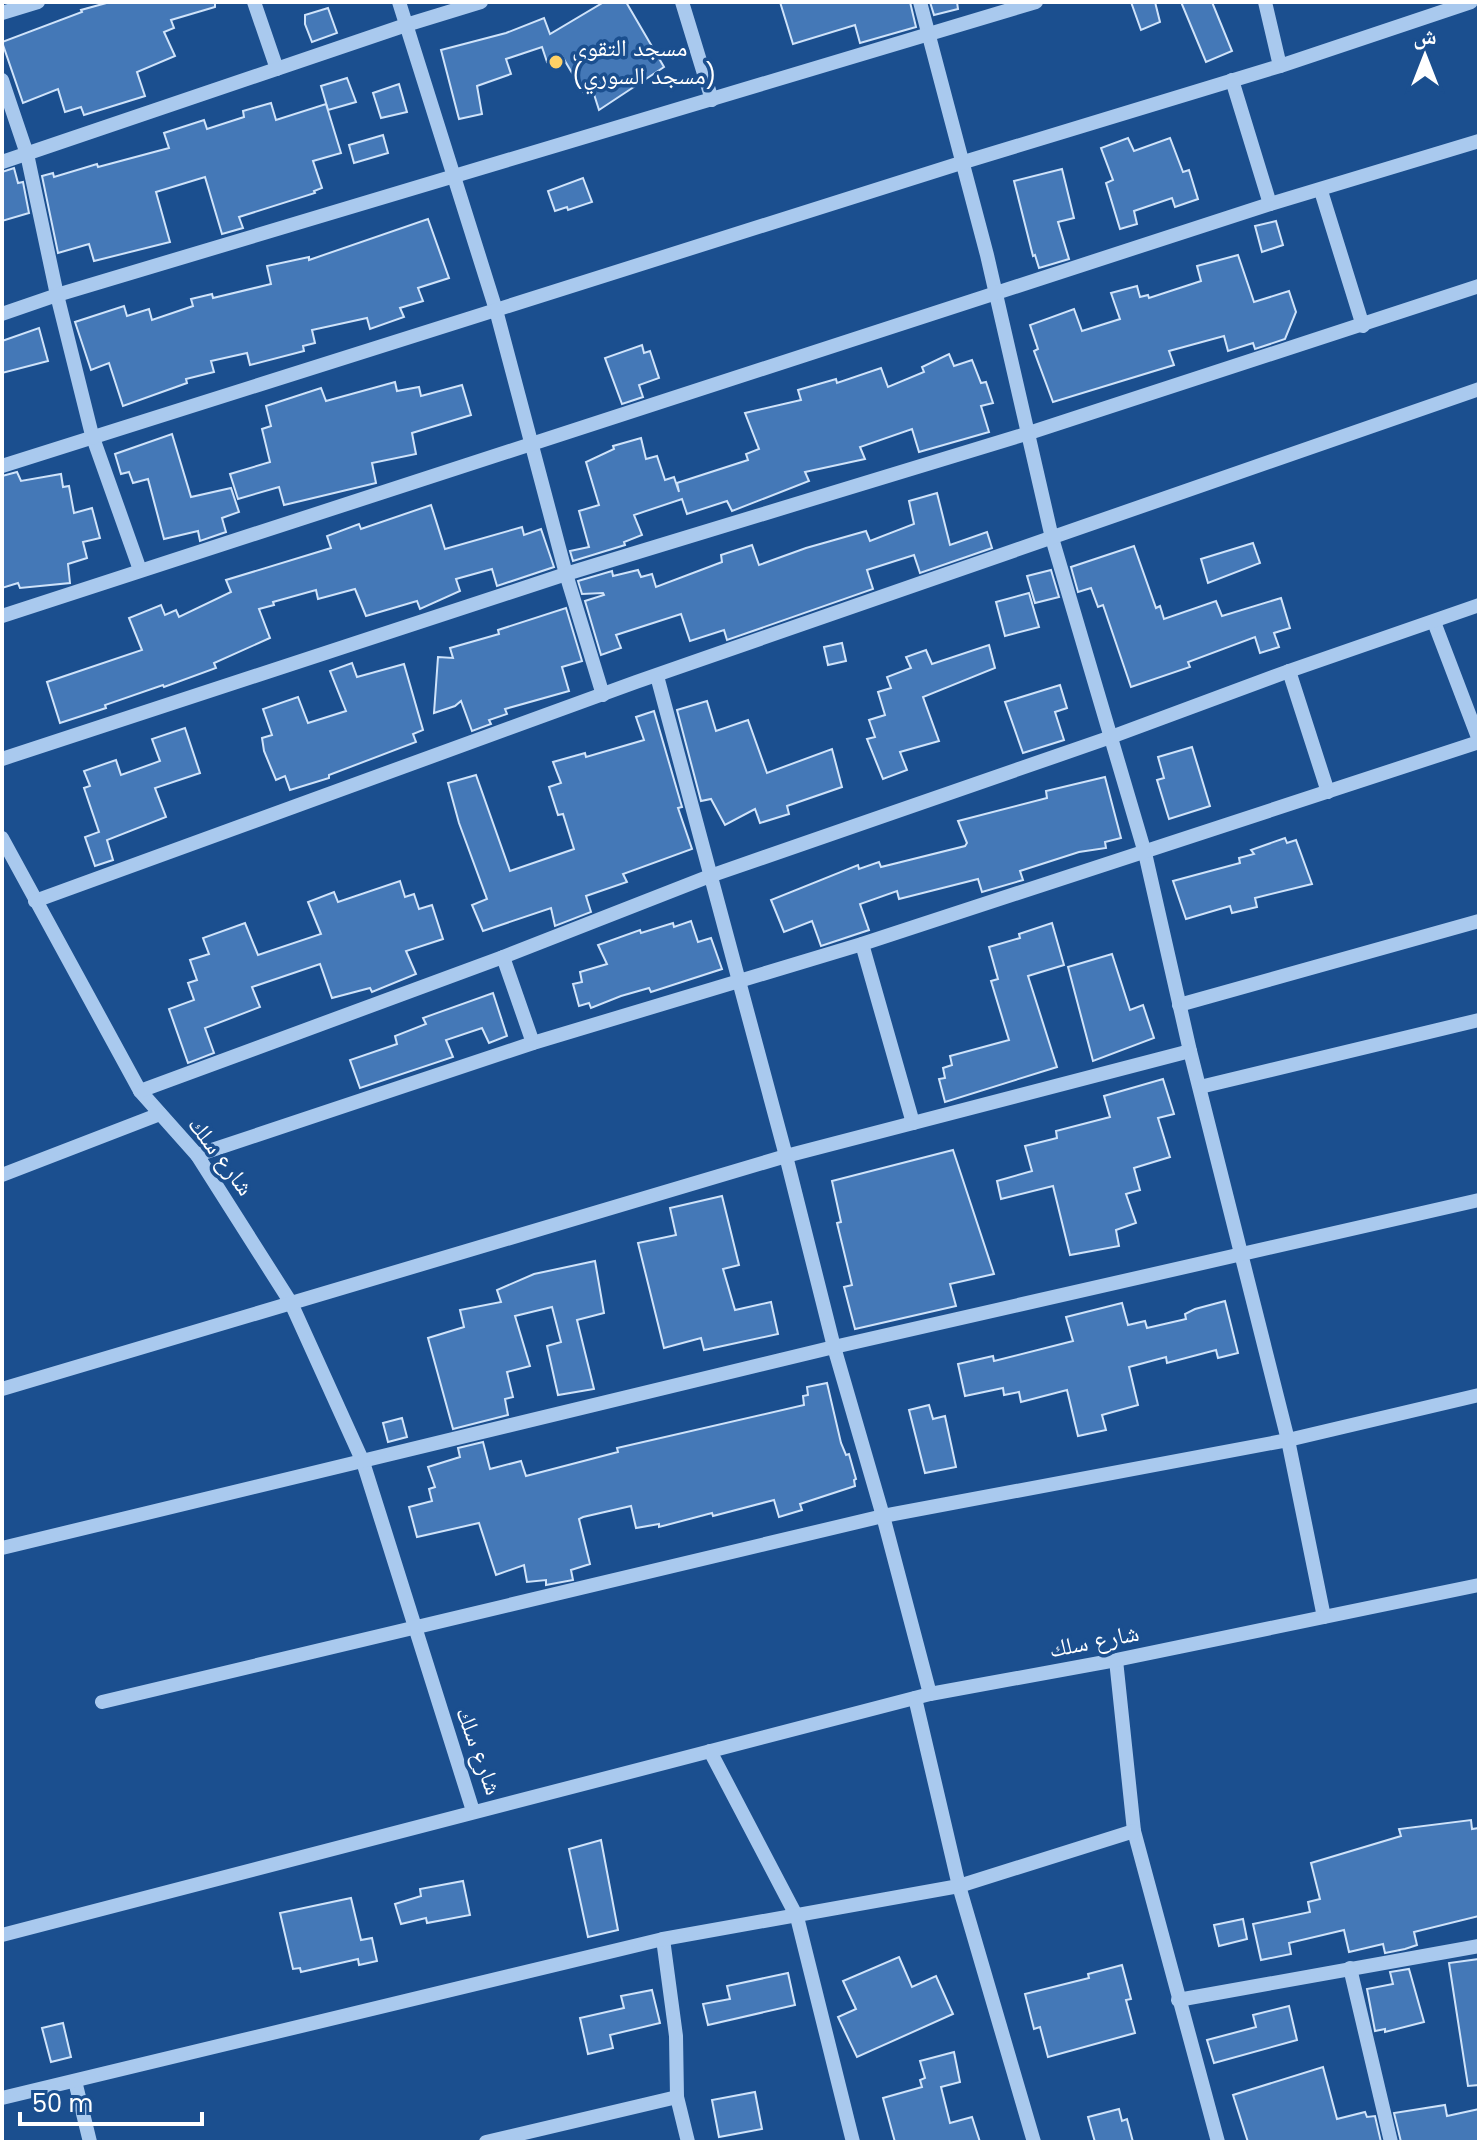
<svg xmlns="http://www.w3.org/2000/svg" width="1481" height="2144" font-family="Poppins,'Noto Naskh Arabic',sans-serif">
	<rect width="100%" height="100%" fill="#1b4f8f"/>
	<g fill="#4478b7" stroke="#cfe3fa" stroke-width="2">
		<polygon points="110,2 215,2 215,7 171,20 174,28 164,32 175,56 137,72 145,96 84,115 81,107 65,112 58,89 23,103 2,42 82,12 81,10"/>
		<polygon points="604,2 626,2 664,67 599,110 592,88 584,93 562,56 547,62 542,47 506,59 511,74 477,86 482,114 459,119 441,50 506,33 544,18 550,34"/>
		<polygon points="780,2 910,2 916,27 860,43 855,25 793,44"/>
		<polygon points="930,2 957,2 958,9 934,15"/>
		<polygon points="1131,2 1155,2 1160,22 1141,30"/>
		<polygon points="1181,2 1212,2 1232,51 1206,62"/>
		<polygon points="328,8 337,33 312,42 305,24 305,15"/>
		<polygon points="347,78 356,102 328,110 321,86"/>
		<polygon points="399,84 407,112 381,118 373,93"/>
		<polygon points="271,103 276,120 326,104 341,153 313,161 322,188 314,191 315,193 239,217 243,228 222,234 205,177 156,192 170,242 94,261 89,244 58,253 42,176 53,173 54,177 97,164 98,167 169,148 164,133 204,120 207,129 244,117 243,111"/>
		<polygon points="383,135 388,153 354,163 349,145"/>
		<polygon points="1128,138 1134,151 1170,138 1183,172 1189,170 1198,199 1175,207 1172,198 1134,211 1137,224 1120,229 1106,183 1113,180 1101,148"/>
		<polygon points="14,168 18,183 23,182 29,213 2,221 2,172"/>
		<polygon points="1062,169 1074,218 1058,222 1069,259 1039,268 1035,255 1033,256 1014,181"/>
		<polygon points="583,178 592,202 568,210 567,207 555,211 548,191"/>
		<polygon points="428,219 449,278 418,288 423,301 400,308 404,317 370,329 367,318 312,330 315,343 303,346 304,351 250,365 247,353 211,361 214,372 186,379 187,383 123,406 109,363 91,370 75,322 124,306 127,316 149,309 152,320 193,306 191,299 212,294 213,298 271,284 267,266 309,257 309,260"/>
		<polygon points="1276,221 1283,245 1262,252 1255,226"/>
		<polygon points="1238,255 1254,302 1289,291 1296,312 1285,339 1255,349 1253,343 1228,351 1224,336 1169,351 1174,365 1053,402 1034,351 1038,349 1030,325 1074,309 1082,331 1120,319 1111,293 1137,286 1140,297 1148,295 1149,298 1201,281 1197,266"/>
		<polygon points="39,328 48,361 2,373 2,341"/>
		<polygon points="642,345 644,353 650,351 659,378 639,385 643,397 622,404 605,358"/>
		<polygon points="949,354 954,366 972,360 981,383 986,382 993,403 981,406 989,432 919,452 912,429 860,447 865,459 805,472 809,481 732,511 727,501 687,514 682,499 634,515 642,535 624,542 625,545 573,561 570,551 589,547 579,511 599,505 586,462 614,449 613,446 641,438 646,459 657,456 665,480 674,477 679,492 677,483 748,460 746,454 759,449 745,413 801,400 798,390 836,379 837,383 881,368 888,387 924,372 922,367"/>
		<polygon points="395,382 397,391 419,387 421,396 462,385 471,415 412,433 416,454 372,463 376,483 284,505 279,487 238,499 230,474 270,462 262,429 271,426 266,406 321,388 326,401"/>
		<polygon points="172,434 191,497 231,488 239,512 222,518 226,532 200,541 198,531 164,539 148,479 133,483 129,472 121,474 115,454"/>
		<polygon points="17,472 21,481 61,474 63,487 69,486 74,513 92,508 100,538 83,542 87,558 68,564 70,583 20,588 18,583 2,588 2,476"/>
		<polygon points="937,493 950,545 987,532 992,548 920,573 914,555 867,570 873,589 727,640 724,630 690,641 681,614 616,635 621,648 601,655 585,601 604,595 603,593 582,594 578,581 612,571 613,576 638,570 641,577 652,574 656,587 722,562 721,555 752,545 759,565 806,548 866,531 870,541 914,524 909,501"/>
		<polygon points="431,505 445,549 522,527 524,535 541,529 554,567 497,586 492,569 456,579 460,591 420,609 417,601 366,616 355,589 318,599 316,590 273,602 274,605 259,609 270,638 214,663 216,668 164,687 163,685 105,705 106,708 60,723 47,682 142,650 129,618 161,605 165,615 176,610 179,617 231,592 226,580 331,548 327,536 359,524 361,529"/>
		<polygon points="1253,543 1260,563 1208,583 1201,559"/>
		<polygon points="1134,546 1156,608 1160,606 1164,619 1216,601 1222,616 1281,598 1290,628 1274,633 1279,647 1260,653 1255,637 1188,662 1190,667 1131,687 1103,605 1098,607 1091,588 1078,592 1071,567"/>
		<polygon points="1051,570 1059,597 1035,603 1027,576"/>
		<polygon points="1029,593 1039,627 1005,636 996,602"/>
		<polygon points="566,608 582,661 562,667 569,691 505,709 507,714 489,720 491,724 472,731 461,701 455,706 434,713 438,657 453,658 450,648 499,634 498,630"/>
		<polygon points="842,643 846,661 828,665 824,647"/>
		<polygon points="989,645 995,668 923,697 939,741 900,752 907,770 883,779 867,739 875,737 869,720 885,715 878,692 891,688 887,677 911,668 906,657 926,650 932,664"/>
		<polygon points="352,663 357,677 404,664 423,730 413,734 416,742 329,775 329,778 290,790 285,776 276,780 264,751 262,738 272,735 263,709 298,697 308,723 346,711 330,671"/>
		<polygon points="1060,685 1067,708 1055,712 1064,740 1023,753 1005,702"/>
		<polygon points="707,701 716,731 748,720 767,773 832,749 842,787 787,806 789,814 760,823 755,809 725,825 711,799 701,801 677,710"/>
		<polygon points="654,711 682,807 678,808 692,849 623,874 627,882 586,896 591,912 555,926 551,908 483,931 472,905 487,899 459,823 448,783 476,775 510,871 574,849 563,814 558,815 549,787 561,783 553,762 585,753 586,757 644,740 636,717"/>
		<polygon points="185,728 200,773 155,788 166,817 107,840 113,860 95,866 85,837 99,832 84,788 90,786 84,771 116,760 121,775 160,761 152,739"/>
		<polygon points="1192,747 1210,806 1169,819 1157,780 1164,778 1158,757"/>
		<polygon points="1105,777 1121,838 1105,842 1106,848 1079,852 1020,871 1023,880 982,892 978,879 899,899 897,891 860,904 869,930 821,946 812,921 784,932 771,900 858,865 859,869 879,862 881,867 965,846 967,843 958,821 1047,798 1046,791"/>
		<polygon points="1285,838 1287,843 1296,840 1312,884 1255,898 1257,907 1232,913 1230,906 1186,919 1173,881 1240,863 1239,858 1254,854 1251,850"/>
		<polygon points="400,881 405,897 414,894 419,909 432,905 443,939 406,951 416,974 372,992 370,988 332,998 320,964 252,987 260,1007 205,1028 214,1053 188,1063 169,1009 194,1000 188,983 197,980 190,960 209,954 203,938 245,923 258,955 321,934 308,902 334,892 338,902"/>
		<polygon points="691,921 698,942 711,938 722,969 651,992 649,988 621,996 591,1008 589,1003 579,1006 573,984 582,982 580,972 607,964 598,945 640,930 641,933 673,923 674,927"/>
		<polygon points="1052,923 1064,965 1028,976 1057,1067 945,1102 939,1079 945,1078 943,1068 952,1065 950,1056 1009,1040 991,981 998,979 989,947 1020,938 1019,934"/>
		<polygon points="1112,954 1130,1010 1143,1005 1154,1038 1093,1061 1068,967"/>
		<polygon points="493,993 507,1036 489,1043 482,1028 446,1040 453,1057 360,1088 350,1060 397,1044 395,1036 426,1024 423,1018"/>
		<polygon points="1163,1079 1174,1114 1158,1118 1170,1157 1134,1168 1140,1190 1126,1194 1136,1223 1116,1230 1119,1246 1070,1255 1053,1186 1001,1199 997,1181 1032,1171 1025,1146 1057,1138 1056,1131 1110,1117 1104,1096"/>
		<polygon points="953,1150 994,1274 950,1284 956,1306 855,1329 844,1287 852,1285 837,1223 841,1222 832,1181"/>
		<polygon points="722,1196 739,1265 723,1269 735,1310 771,1302 778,1334 704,1350 701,1338 664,1348 638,1243 676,1235 670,1208"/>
		<polygon points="595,1261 604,1313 577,1320 594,1389 558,1395 547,1346 561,1342 552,1307 515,1316 530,1366 507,1372 513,1397 505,1399 508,1415 453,1429 428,1338 464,1327 460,1310 501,1302 497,1290 534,1274"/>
		<polygon points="1225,1301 1238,1353 1218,1358 1216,1350 1167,1363 1166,1357 1129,1367 1138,1405 1102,1415 1106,1430 1078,1436 1067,1390 1021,1402 1019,1392 1004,1395 1003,1388 965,1396 958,1364 993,1356 994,1361 1073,1341 1066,1317 1122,1303 1128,1325 1145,1321 1147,1328 1186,1319 1185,1314 1195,1309"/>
		<polygon points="827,1383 841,1443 846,1455 849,1454 856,1479 854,1480 855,1486 800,1504 802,1510 779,1517 774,1500 713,1516 712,1513 659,1527 659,1524 636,1528 631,1506 583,1517 579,1519 590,1564 571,1570 573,1580 546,1585 546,1580 527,1582 524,1565 496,1575 479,1523 417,1537 409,1507 432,1501 429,1489 435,1487 428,1467 460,1457 458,1448 483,1442 490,1469 521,1461 526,1476 618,1452 617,1448 804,1405 803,1396 808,1395 807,1387"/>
		<polygon points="929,1405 933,1419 945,1416 956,1467 925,1473 909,1410"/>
		<polygon points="402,1418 407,1437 388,1442 383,1423"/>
		<polygon points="1471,1820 1472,1829 1479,1828 1479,1916 1414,1932 1417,1945 1405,1949 1385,1953 1383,1944 1349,1952 1344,1930 1289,1943 1291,1954 1261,1960 1253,1924 1310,1912 1308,1902 1320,1899 1311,1863 1401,1836 1399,1829"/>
		<polygon points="601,1840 618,1930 588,1937 569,1849"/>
		<polygon points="463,1881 470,1915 427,1923 426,1918 401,1924 395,1904 421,1896 420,1889"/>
		<polygon points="351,1898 361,1940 372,1938 377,1961 359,1965 358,1959 301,1972 300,1968 293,1969 280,1913"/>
		<polygon points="1243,1919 1247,1939 1219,1946 1214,1925"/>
		<polygon points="899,1957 912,1987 936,1976 953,2014 857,2057 838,2017 856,2009 843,1981"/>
		<polygon points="1479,1959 1479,2085 1468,2086 1449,1963"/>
		<polygon points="1122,1965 1131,1999 1126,2000 1135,2033 1048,2057 1040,2027 1034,2029 1025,1994 1089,1978 1088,1974"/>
		<polygon points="1409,1969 1424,2022 1385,2032 1385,2029 1375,2031 1367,1989 1393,1984 1390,1972"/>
		<polygon points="788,1973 795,2005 708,2025 703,2004 730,1999 727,1986"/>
		<polygon points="652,1990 660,2023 610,2035 613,2048 588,2054 580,2018 624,2008 621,1996"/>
		<polygon points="1289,2006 1297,2040 1214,2063 1207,2040 1256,2027 1253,2015"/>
		<polygon points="63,2023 71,2057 51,2062 42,2028"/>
		<polygon points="954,2052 960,2082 941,2087 950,2123 972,2117 980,2142 895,2142 883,2098 922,2087 920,2080 925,2078 920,2061"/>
		<polygon points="1323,2067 1337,2119 1365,2112 1367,2117 1375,2116 1381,2142 1248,2142 1233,2095"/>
		<polygon points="755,2092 762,2129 719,2137 712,2100"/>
		<polygon points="1445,2105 1447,2116 1479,2109 1479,2142 1401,2142 1394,2113"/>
		<polygon points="1119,2109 1122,2121 1127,2119 1133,2142 1095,2142 1088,2117"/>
	</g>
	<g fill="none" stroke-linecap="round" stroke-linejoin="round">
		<g stroke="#a9c9ee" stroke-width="14">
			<polyline points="254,2 277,69"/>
			<polyline points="399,2 496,310 566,574 603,695"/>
			<polyline points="682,2 712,100"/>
			<polyline points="920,2 987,255 1052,538 1145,853 1190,1051 1288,1440 1324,1617"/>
			<polyline points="1265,2 1280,66"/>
			<polyline points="2,13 38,2"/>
			<polyline points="2,80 27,154 57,295 92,435 140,570"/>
			<polyline points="1232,80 1270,204"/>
			<polyline points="2,162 406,25 481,2"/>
			<polyline points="1321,191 1363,326"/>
			<polyline points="2,314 57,295 1036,2"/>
			<polyline points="2,466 964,162 1280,66 1471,2"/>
			<polyline points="2,616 1270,204 1479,141"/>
			<polyline points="1434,622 1479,740"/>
			<polyline points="1289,671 1328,792"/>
			<polyline points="657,676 786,1156 834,1347 883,1516 930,1694"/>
			<polyline points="2,759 566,574 1029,433 1479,286"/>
			<polyline points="2,838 140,1091 197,1155 291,1303 363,1462 473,1811"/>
			<polyline points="35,901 636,682 1479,389"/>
			<polyline points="862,944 913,1123"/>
			<polyline points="503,957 533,1043"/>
			<polyline points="1179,1005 1479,921"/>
			<polyline points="1200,1087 1479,1020"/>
			<polyline points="140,1091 503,957 710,876 1111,737 1289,671 1479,605"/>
			<polyline points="197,1155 533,1043 862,944 1479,742"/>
			<polyline points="2,1175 160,1114"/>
			<polyline points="2,1389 786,1156 1190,1051"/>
			<polyline points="2,1548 834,1347 1479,1200"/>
			<polyline points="1116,1660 1134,1831 1218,2142"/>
			<polyline points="915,1698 959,1886 1034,2142"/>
			<polyline points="102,1702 883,1516 1288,1440 1479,1395"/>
			<polyline points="710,1751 797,1917 853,2142"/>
			<polyline points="2,1935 930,1694 1116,1660 1479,1585"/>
			<polyline points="663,1939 676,2036 677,2097 688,2142"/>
			<polyline points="1350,1968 1391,2142"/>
			<polyline points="1178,2000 1479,1946"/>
			<polyline points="75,2081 90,2142"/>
			<polyline points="2,2098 663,1939 959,1886 1134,1831"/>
			<polyline points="486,2142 677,2097"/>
		</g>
	</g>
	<circle fill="#ffd166" stroke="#1b4f8f" stroke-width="3" cx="556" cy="62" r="8"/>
	<g text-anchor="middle" stroke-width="7" stroke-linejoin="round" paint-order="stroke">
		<g font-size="24" fill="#fff" stroke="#1b4f8f" text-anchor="start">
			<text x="572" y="56">مسجد التقوى<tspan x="572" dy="28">(مسجد السوري)</tspan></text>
		</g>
		<g font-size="24" fill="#fff" stroke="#1b4f8f">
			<text transform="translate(221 1156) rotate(53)" y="8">شارع سلك</text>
			<text transform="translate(1094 1641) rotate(-11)" y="8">شارع سلك</text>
			<text transform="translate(479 1751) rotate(70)" y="8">شارع سلك</text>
		</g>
	</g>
	<rect width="1481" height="2144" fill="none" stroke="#ffffff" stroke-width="8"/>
	<g transform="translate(1425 56)" stroke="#1b4f8f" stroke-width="6" paint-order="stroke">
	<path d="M0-6L14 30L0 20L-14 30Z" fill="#ffffff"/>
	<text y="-12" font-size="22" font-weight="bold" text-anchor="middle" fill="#ffffff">ش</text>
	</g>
	<path d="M20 2112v12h182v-12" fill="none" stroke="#ffffff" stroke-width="4"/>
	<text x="32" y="2112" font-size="24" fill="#ffffff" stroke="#1b4f8f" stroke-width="6" paint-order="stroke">50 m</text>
</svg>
